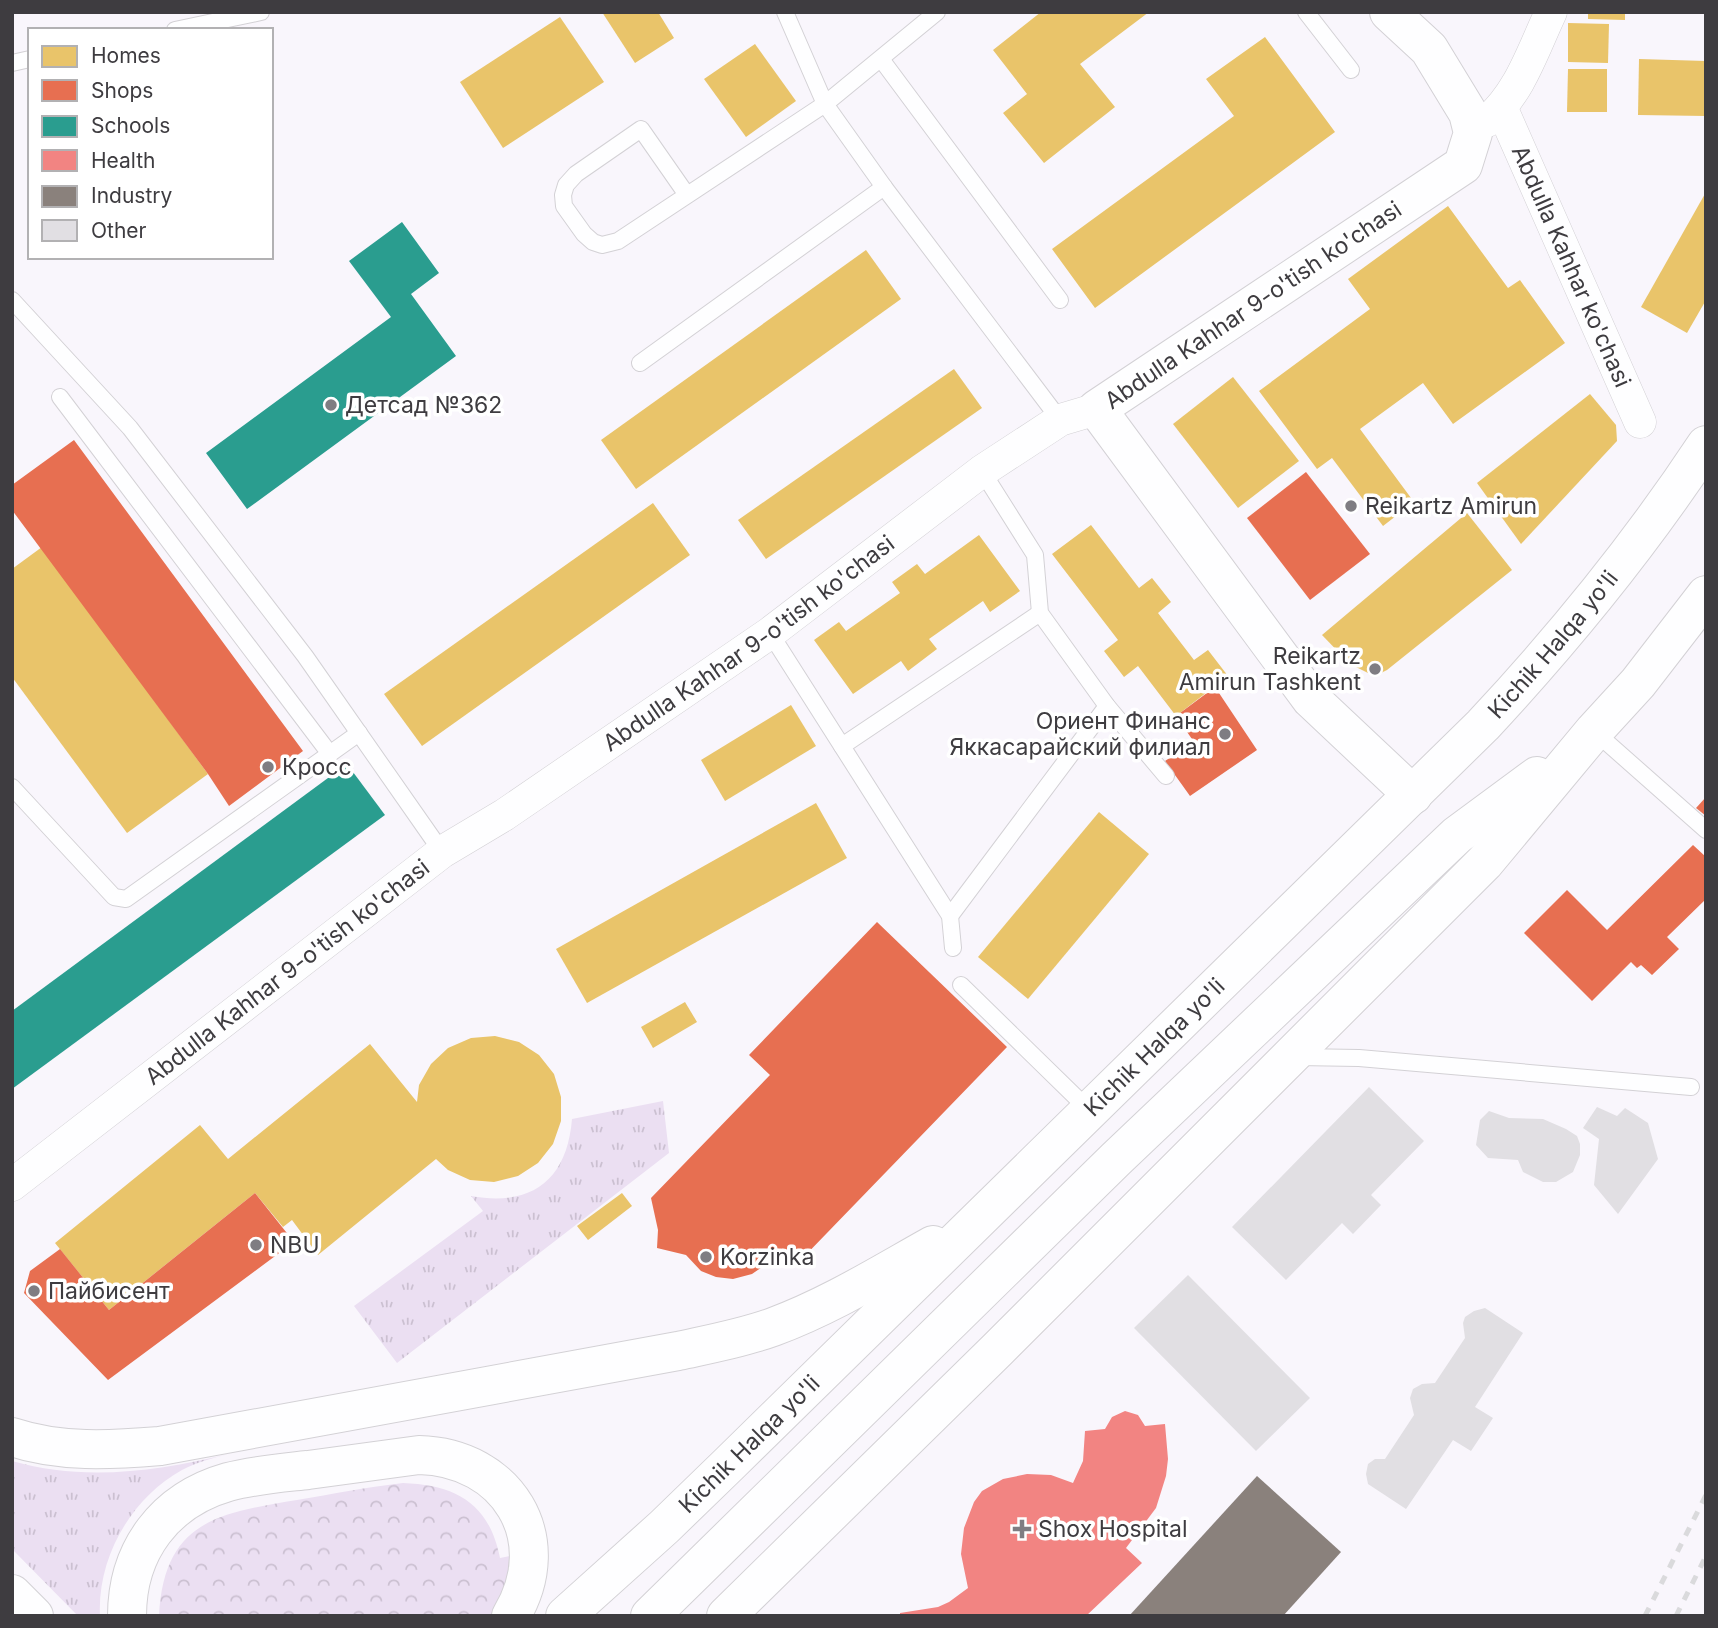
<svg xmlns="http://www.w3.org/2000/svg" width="1718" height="1628" font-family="Inter,sans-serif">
	<defs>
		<pattern id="grass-tufts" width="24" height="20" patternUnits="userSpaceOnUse" patternTransform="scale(1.75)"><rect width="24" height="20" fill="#ebdff2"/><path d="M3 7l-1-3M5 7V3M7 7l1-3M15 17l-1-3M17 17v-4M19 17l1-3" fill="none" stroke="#cbc0d1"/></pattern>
		<pattern id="forest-crowns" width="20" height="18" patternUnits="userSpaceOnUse" patternTransform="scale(1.75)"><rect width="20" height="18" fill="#ebdff2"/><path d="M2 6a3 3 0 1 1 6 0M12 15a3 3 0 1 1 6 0" fill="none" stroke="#cbc0d1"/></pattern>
	</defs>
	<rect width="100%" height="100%" fill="#f9f6fc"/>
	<g fill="url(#grass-tufts)">
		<path d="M663,1101L669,1153L397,1363L354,1306L483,1211L471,1196C532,1207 567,1180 572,1119Z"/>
		<path d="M229,1454C213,1458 197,1462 182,1470C131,1498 97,1558 100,1616H78L12,1549V1461C85,1482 157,1471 229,1454Z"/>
	</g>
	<path fill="url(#forest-crowns)" d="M403,1483C456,1485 489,1503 500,1558L515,1555L496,1616H159C164,1521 218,1513 297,1500C332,1494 368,1487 403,1483Z"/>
	<g fill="#e9c46a">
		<polygon points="602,12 658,12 674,38 635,63"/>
		<polygon points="1041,12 1149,12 1080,64 1115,107 1044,163 1003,113 1027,94 993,50"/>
		<polygon points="1588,12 1625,12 1625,20 1588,19"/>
		<polygon points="560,17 604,82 503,148 460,82"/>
		<polygon points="1568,23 1609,24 1608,63 1568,62"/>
		<polygon points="1265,37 1335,132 1095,308 1052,249 1234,116 1206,79"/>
		<polygon points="755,44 796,101 746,137 704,79"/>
		<polygon points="1639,59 1706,61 1706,116 1638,115"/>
		<polygon points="1568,69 1607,69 1607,112 1567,112"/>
		<polygon points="1706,192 1706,300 1687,333 1641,307"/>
		<polygon points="1448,206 1508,288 1520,280 1565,343 1453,424 1423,383 1360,429 1414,502 1383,526 1332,458 1317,469 1259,391 1370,309 1348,279"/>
		<polygon points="866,250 901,299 636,489 601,440"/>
		<polygon points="954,369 982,408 766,559 738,520"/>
		<polygon points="1233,377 1299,461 1238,508 1173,424"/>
		<polygon points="1590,394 1616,425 1617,441 1521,544 1477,483"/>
		<polygon points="653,503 690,555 422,746 384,694"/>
		<polygon points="1467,513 1512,570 1387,670 1379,674 1368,673 1350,664 1322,635"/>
		<polygon points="1091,525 1139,588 1152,578 1160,588 1171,602 1158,613 1194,660 1208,650 1228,676 1176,716 1138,666 1124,677 1104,651 1118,640 1052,554"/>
		<polygon points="979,535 1020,591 990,612 983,601 929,639 937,649 908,671 901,661 853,694 814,640 839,622 846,631 900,593 892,582 917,564 925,574"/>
		<polygon points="42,547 208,774 127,833 12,677 12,569"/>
		<polygon points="791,705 816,746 725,801 701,760"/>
		<polygon points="816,803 847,858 587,1003 556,949"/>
		<polygon points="1099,812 1149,854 1028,999 978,957"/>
		<polygon points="685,1002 697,1022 653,1048 641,1027"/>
		<polygon points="495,1036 519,1042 539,1055 554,1074 561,1097 561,1121 553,1144 538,1163 518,1176 494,1182 470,1180 448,1170 436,1159 318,1255 292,1220 283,1227 255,1193 109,1310 55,1243 200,1125 228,1159 370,1044 417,1102 419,1085 431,1064 448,1048 471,1038"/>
		<polygon points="622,1193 632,1206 588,1240 577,1226"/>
	</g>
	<g fill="#e76f51">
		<polygon points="74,440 303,751 229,806 208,774 12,510 12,485"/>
		<polygon points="1306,472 1370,554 1310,600 1247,518"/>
		<polygon points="1215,687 1257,750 1190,796 1165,761 1194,742 1176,716"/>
		<polygon points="1706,797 1706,816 1696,808"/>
		<polygon points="1693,845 1706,857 1706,899 1667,937 1679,949 1652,975 1641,965 1637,968 1631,962 1592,1001 1524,933 1567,890 1607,930"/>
		<polygon points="877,922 1007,1047 796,1265 782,1267 768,1263 752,1274 733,1279 716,1277 701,1271 686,1255 657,1248 658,1230 651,1198 770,1075 749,1055"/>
		<polygon points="255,1193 294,1242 108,1380 24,1293 30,1271 60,1249 109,1310"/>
	</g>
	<g fill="#2a9d8f">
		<polygon points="402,222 439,273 411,294 456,356 247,509 206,453 391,317 349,261"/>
		<polygon points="347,764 385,815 12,1089 12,1011"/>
	</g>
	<polygon fill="#f28482" points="1125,1411 1138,1415 1145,1426 1165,1424 1168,1459 1166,1476 1156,1508 1126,1548 1142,1563 1086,1616 900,1616 900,1613 938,1607 949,1602 968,1588 961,1554 964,1528 974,1502 982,1491 1003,1479 1027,1474 1051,1475 1073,1483 1083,1461 1085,1431 1105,1429 1112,1417"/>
	<polygon fill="#8a817c" points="1257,1476 1341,1552 1283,1616 1129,1616"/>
	<g fill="#e1dfe3">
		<polygon points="1369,1087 1424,1141 1371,1195 1381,1205 1353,1234 1342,1223 1286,1280 1232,1227"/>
		<polygon points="1597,1107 1617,1116 1625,1108 1648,1123 1658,1159 1618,1214 1594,1185 1599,1139 1583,1128"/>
		<polygon points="1489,1111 1509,1118 1543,1119 1566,1129 1577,1136 1580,1144 1580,1155 1573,1172 1556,1182 1543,1182 1523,1172 1518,1160 1488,1158 1476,1145 1480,1120"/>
		<polygon points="1188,1275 1310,1398 1256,1451 1134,1328"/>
		<polygon points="1485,1308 1523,1333 1475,1407 1493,1418 1471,1451 1453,1440 1406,1509 1368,1484 1366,1474 1368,1464 1375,1459 1385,1459 1414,1415 1410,1398 1413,1389 1422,1384 1435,1383 1465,1338 1463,1323 1465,1317 1474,1311"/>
	</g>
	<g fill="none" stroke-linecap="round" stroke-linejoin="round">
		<g stroke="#d3d1d5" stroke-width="18">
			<g id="lane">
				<polyline points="785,12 825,104 884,187 1060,420"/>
				<polyline points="1306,12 1351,70"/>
				<polyline points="175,30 261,12"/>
				<polyline points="881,59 1060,300"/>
				<polyline points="12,63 30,59"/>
				<polyline points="687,195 641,129 576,174 566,185 563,195 564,206 584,234 593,242 602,245 618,241 825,104 937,12"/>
				<polyline points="12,300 130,428 305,656 442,852"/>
				<polyline points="640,363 884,187"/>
				<polyline points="60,397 330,754"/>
				<polyline points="982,471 1035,555 1040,613 1107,706 1166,776"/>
				<polyline points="770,633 950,916 953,948"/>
				<polyline points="1594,731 1706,830"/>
				<polyline points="842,746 1040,613"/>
				<polyline points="12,787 114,897 126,899 359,733"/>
				<polyline points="950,916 1107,706"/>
				<polyline points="961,985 1089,1110"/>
				<polyline points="1297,1057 1359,1058 1691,1087"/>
			</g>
		</g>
		<g stroke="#d3d1d5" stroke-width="33">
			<g id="street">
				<path id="s1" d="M1502,109L1640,422"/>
				<path d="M1487,121C1520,93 1533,50 1551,12"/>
				<path id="s2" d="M12,1185L442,852L504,815L770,633L982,471L1060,420L1097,409"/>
			</g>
		</g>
		<g stroke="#d3d1d5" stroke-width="40">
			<polyline id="secondary" points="1389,12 1429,49 1468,113 1473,133 1463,165 1097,409 1311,699 1413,795"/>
		</g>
		<g stroke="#d3d1d5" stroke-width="40">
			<polyline id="primary" points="12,1594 34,1616"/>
		</g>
		<g stroke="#d3d1d5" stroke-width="40">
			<g id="highway">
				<path d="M12,1437C60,1453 111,1450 160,1446L678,1351C710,1344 743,1338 773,1327C830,1306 881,1274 933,1245"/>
				<path d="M127,1616C127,1550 165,1500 228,1482C254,1475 281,1473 308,1470C345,1465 382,1460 419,1455C507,1457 558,1538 511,1616"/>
				<path id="s3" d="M565,1616L664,1527L728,1465L1483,725C1565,637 1640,545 1706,445"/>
				<polyline points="650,1616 1116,1159 1457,835 1537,776"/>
				<polyline points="726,1616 997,1350 1485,862 1594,731 1638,683 1706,595"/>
			</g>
		</g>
		<use href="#lane" stroke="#fefeff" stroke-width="16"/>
		<use href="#street" stroke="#fefeff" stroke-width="32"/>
		<use href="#secondary" stroke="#fefeff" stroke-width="38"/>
		<use href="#primary" stroke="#fefeff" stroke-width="38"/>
		<use href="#highway" stroke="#fefeff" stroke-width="38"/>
		<g stroke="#dadadc" stroke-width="5" stroke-dasharray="9 9" stroke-linecap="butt">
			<polyline points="1645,1616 1706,1495"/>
			<polyline points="1676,1616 1706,1556"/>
		</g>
	</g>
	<g fill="#7f7d82" stroke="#fff" stroke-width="2.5">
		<circle cx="331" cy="405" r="7"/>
		<circle cx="1351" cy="506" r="7"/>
		<circle cx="1375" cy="669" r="7"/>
		<circle cx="1225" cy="734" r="7"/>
		<circle cx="268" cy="767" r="7"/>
		<circle cx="256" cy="1245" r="7"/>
		<circle cx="706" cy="1257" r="7"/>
		<circle cx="34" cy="1291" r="7"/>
		<path d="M1018.5 1518.5h7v7h7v7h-7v7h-7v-7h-7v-7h7z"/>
	</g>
	<g text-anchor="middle" stroke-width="7" stroke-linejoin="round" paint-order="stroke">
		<g font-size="23" fill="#3e3c40" stroke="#fff">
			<text dy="8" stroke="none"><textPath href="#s1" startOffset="172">Abdulla Kahhar ko'chasi</textPath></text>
			<text transform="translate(1253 305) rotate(-34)" y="8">Abdulla Kahhar 9-o'tish ko'chasi</text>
			<text dy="8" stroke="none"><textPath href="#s2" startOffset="915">Abdulla Kahhar 9-o'tish ko'chasi</textPath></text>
			<text dy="8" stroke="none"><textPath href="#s3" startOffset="1386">Kichik Halqa yo'li</textPath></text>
			<text dy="8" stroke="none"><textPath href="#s2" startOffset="348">Abdulla Kahhar 9-o'tish ko'chasi</textPath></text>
			<text dy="8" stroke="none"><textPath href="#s3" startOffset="819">Kichik Halqa yo'li</textPath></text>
			<text dy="8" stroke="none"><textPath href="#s3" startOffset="252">Kichik Halqa yo'li</textPath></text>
		</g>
		<g font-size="23" fill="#3e3c40" stroke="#fff" text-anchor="start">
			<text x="345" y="413">Детсад №362</text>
			<text x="1365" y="514">Reikartz Amirun</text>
			<text x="1361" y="664" text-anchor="end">Reikartz<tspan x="1361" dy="26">Amirun Tashkent</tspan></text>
			<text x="1211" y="729" text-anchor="end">Ориент Финанс<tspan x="1211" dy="26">Яккасарайский филиал</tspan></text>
			<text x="282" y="775">Кросс</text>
			<text x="270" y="1253">NBU</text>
			<text x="720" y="1265">Korzinka</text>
			<text x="48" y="1299">Пайбисент</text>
			<text x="1038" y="1537">Shox Hospital</text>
		</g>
	</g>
	<rect width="1718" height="1628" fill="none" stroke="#3e3c40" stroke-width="28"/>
	<rect x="28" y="28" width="245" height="231" fill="#ffffff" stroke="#b2b1b3" stroke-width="2"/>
	<rect x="42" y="46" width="35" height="21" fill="#e9c46a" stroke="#b2b1b3" stroke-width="2"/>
	<text x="91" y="63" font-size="21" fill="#3e3c40">Homes</text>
	<rect x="42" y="80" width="35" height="21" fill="#e76f51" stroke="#b2b1b3" stroke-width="2"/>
	<text x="91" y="98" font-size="21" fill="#3e3c40">Shops</text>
	<rect x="42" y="116" width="35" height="21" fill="#2a9d8f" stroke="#b2b1b3" stroke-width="2"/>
	<text x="91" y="133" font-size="21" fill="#3e3c40">Schools</text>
	<rect x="42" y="150" width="35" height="21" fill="#f28482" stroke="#b2b1b3" stroke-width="2"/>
	<text x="91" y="168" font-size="21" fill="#3e3c40">Health</text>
	<rect x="42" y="186" width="35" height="21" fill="#8a817c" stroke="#b2b1b3" stroke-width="2"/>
	<text x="91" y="203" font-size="21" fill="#3e3c40">Industry</text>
	<rect x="42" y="220" width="35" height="21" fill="#e1dfe3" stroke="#b2b1b3" stroke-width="2"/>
	<text x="91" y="238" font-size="21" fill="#3e3c40">Other</text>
</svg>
